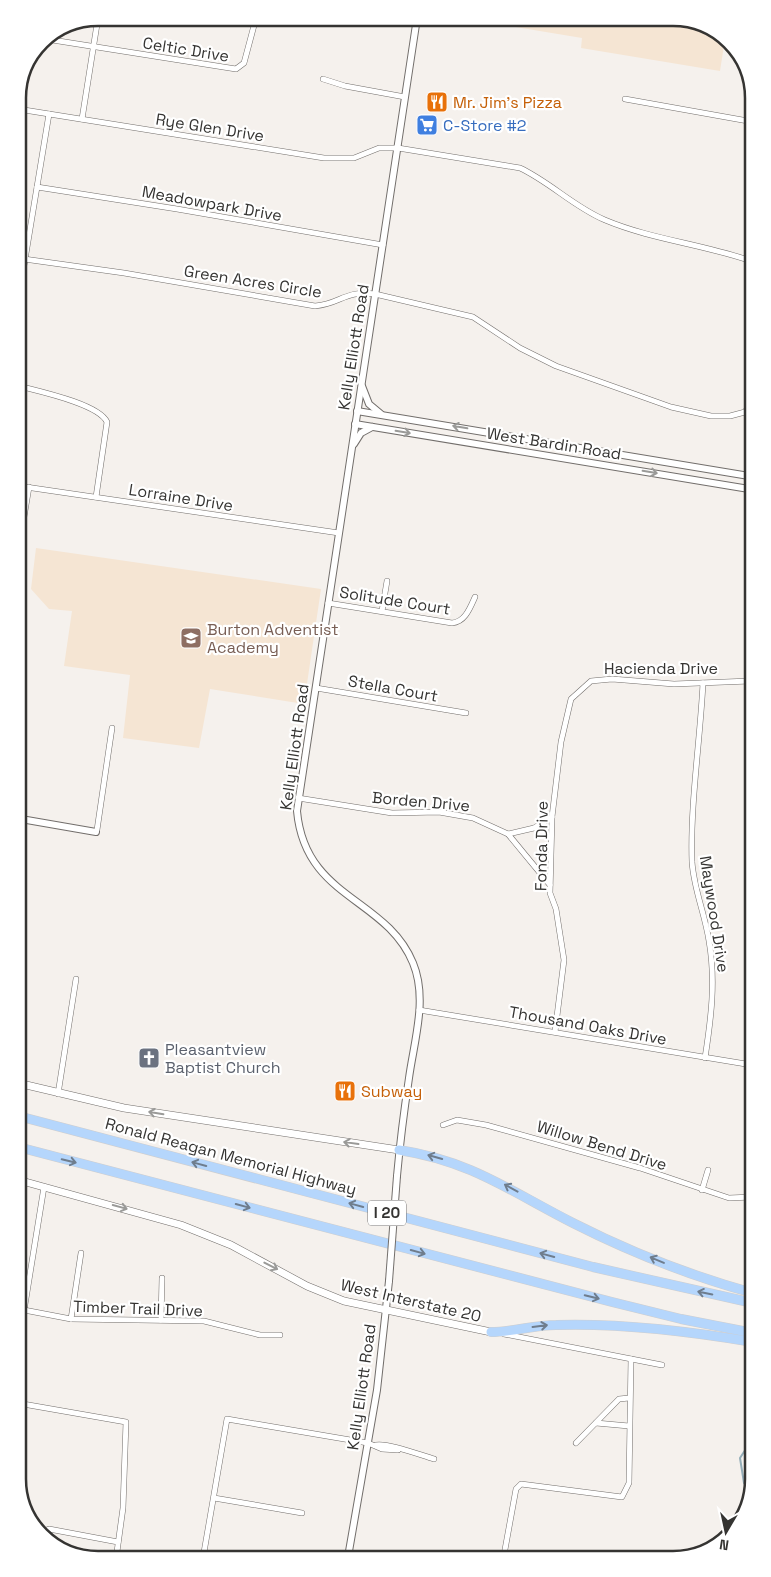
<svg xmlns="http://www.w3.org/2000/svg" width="771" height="1577" font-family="'Space Grotesk',sans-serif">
	<rect width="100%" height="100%" fill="#f5f1ed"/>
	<g fill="#f5e5d3">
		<polygon points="461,18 678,18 722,34 725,39 720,71 581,48 582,38"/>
		<polygon points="36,548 321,589 304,704 210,689 199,748 123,738 130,675 64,666 72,611 49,609 31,589"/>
	</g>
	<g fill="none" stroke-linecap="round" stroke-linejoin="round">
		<polyline stroke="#93adb8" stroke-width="2" points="751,1489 744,1483 740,1458 753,1438"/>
		<g stroke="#726e6b" stroke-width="6">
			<g id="minor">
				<polyline points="46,39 236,69 244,63 256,18"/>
				<polyline points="323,79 345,86 405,97"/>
				<polyline points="625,99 748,121"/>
				<path d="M18,109L324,158H354L379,148H398L520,168C550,182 574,207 605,220C650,239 701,244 748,260"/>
				<polyline points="82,119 98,18"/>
				<polyline points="37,187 177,209 383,245"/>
				<path d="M24,259L124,273L315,306C341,304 344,290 375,294L473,317L520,348L556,366L671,407L711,416H730L745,412L749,406"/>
				<polyline points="20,290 49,114"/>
				<path d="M19,386C38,391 99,404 107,422L96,497"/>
				<polyline points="19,486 339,533"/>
				<polyline points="20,541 29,487"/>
				<path d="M328,603L452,623C465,622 470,608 475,597"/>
				<polyline points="382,611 387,581"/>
				<path d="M703,683C700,742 690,805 692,862C694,890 705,914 709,941C716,981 711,1019 705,1058"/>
				<polyline points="316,688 466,713"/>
				<polyline points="298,798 392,813 439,812 473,818 508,834 550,885"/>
				<polyline points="97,830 112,728"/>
				<polyline points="508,834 534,828 552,817"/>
				<polyline points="419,1010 752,1065"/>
				<polyline points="555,1032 564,960 556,909 550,893 552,817 561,742 571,699 591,681 612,679 674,684 750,681"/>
				<polyline points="58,1094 76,979"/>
				<polyline points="443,1125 457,1120 486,1125 640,1168 729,1198 752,1197"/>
				<polyline points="702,1190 708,1170"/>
				<polyline points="24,1310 71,1319 204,1321 260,1335 280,1335"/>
				<polyline points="23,1317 44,1187"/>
				<polyline points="71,1319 81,1253"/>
				<polyline points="161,1320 162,1278"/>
				<polyline points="504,1334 662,1365"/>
				<polyline points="23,1404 126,1422 123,1508 116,1559"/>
				<polyline points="596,1423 629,1426"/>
				<polyline points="576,1443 619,1399 629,1398"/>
				<path d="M376,1445C389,1443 420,1455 434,1459"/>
				<polyline points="214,1498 302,1513"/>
				<polyline points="41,1532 49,1529 118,1542"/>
				<polyline points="504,1555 516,1489 521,1484 622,1497 629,1483 631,1359"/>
				<polyline points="203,1558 227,1419 368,1443 382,1449 398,1450"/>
			</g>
		</g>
		<g stroke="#726e6b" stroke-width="8">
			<g id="tertiary">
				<polyline points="362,386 369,404 381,414"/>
				<polyline points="357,411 749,476"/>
				<polyline points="355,424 749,489"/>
				<polyline points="354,444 361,433 372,427"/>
				<polyline points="21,819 96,832"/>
				<path d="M397,1176C400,1143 404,1111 409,1078C414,1041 428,999 413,963C386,897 305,899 297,811L417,18"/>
				<polyline points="348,1557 377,1390 389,1281"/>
			</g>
		</g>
		<g stroke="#726e6b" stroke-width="8">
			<g id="secondary">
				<polyline points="22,1084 124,1108 399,1150"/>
				<polyline points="22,1181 181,1225 231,1245 307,1286 344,1301 491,1332"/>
			</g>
		</g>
		<g stroke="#cfcece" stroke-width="10">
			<g id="motorway">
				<polyline points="22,1117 593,1267 753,1303"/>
				<polyline points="22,1148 612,1302 681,1319 753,1333"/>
				<path d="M399,1150C471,1161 510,1191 573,1223C630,1252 691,1276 753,1293"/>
				<path d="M491,1332C513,1332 534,1325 556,1325C621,1323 688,1331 753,1342"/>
			</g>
		</g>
		<use href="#minor" stroke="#fff" stroke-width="5"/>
		<use href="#tertiary" stroke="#fff" stroke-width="6"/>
		<use href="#secondary" stroke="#fff" stroke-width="7"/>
		<use href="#motorway" stroke="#b5d6fc" stroke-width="9"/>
		<g stroke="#726e6b" stroke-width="8" stroke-linecap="butt">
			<polyline id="tertiary-bridge" points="389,1281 397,1176"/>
		</g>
		<use href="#tertiary-bridge" stroke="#fff" stroke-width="6"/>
	</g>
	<defs><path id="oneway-shaft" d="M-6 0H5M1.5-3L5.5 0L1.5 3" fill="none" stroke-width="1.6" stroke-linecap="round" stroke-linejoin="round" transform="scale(1.25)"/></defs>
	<g stroke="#9a9a98">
		<use href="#oneway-shaft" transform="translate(460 427) rotate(-170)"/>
		<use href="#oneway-shaft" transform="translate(403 432) rotate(9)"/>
		<use href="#oneway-shaft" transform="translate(650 472) rotate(9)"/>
		<use href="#oneway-shaft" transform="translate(156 1113) rotate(-171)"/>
		<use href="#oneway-shaft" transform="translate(351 1143) rotate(-172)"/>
		<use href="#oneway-shaft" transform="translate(120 1207) rotate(15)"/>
		<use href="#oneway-shaft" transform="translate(271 1266) rotate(27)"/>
	</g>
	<g stroke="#6f7d8d">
		<use href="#oneway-shaft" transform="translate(435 1157) rotate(-164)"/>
		<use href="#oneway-shaft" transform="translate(69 1161) rotate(14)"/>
		<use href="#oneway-shaft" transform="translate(199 1164) rotate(-165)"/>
		<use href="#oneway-shaft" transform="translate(511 1188) rotate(-151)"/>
		<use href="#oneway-shaft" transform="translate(356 1205) rotate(-165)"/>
		<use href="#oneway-shaft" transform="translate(243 1206) rotate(15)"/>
		<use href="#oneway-shaft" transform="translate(418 1252) rotate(15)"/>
		<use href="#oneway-shaft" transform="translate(547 1255) rotate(-165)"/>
		<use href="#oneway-shaft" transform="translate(657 1260) rotate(-157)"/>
		<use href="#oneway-shaft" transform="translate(705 1293) rotate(-169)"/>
		<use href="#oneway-shaft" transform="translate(592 1297) rotate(14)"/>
		<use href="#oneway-shaft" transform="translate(540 1326) rotate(-7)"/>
	</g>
	<defs>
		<g id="restaurant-square" transform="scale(1.125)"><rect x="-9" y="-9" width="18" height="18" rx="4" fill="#e8710a" stroke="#fff"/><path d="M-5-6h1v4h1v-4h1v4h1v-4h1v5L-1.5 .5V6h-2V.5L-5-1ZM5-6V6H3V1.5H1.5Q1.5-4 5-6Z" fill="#fff"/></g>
		<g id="supermarket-square" transform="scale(1.125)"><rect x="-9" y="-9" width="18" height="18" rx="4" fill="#3f7fe0" stroke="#fff"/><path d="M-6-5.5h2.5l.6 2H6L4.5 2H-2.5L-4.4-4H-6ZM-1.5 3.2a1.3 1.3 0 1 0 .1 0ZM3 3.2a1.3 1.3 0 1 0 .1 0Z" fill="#fff"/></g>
		<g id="school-square" transform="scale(1.125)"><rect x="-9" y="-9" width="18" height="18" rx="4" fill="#8d6e63" stroke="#fff"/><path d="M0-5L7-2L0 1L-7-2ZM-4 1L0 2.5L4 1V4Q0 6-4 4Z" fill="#fff"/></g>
		<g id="church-square" transform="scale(1.125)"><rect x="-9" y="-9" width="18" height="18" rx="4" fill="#6b7280" stroke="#fff"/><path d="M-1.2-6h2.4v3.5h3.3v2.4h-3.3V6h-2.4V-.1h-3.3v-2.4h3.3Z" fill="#fff"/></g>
	</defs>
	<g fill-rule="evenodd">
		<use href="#restaurant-square" x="437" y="102"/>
		<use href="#supermarket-square" x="427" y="125"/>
		<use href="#school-square" x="191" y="638"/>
		<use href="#church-square" x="149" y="1058"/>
		<use href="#restaurant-square" x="345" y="1091"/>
	</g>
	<g text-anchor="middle" stroke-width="4.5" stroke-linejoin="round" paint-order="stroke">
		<rect fill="#fff" stroke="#727170" stroke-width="1" x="368" y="1200.5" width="38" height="25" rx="4"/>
		<g font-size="15" font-weight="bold" fill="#353432">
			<text x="387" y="1218">I 20</text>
		</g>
		<g font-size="16" fill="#353432" stroke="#fff">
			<text transform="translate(186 49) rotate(9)" y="6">Celtic Drive</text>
			<text transform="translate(210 127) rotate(9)" y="6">Rye Glen Drive</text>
			<text transform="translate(212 203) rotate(10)" y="6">Meadowpark Drive</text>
			<text transform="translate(253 281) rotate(9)" y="6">Green Acres Circle</text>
			<text transform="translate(353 347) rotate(-81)" y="6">Kelly Elliott Road</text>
			<text transform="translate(554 443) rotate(9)" y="6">West Bardin Road</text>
			<text transform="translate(181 497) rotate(9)" y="6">Lorraine Drive</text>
			<text transform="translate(395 600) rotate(9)" y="6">Solitude Court</text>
			<text x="661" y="674">Hacienda Drive</text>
			<text transform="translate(393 688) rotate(10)" y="6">Stella Court</text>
			<text transform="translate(294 747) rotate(-82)" y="6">Kelly Elliott Road</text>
			<text transform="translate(421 801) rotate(5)" y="6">Borden Drive</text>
			<text transform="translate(541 846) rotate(-89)" y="6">Fonda Drive</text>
			<text transform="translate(715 914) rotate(81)" y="6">Maywood Drive</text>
			<text transform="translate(588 1025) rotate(10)" y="6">Thousand Oaks Drive</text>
			<text transform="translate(602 1145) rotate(17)" y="6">Willow Bend Drive</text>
			<text transform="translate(231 1156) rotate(15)" y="6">Ronald Reagan Memorial Highway</text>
			<text transform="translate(411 1300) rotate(13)" y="6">West Interstate 20</text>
			<text transform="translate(138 1308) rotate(2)" y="6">Timber Trail Drive</text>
			<text transform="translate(361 1387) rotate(-82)" y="6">Kelly Elliott Road</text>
		</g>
		<g font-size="16" fill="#c56008" stroke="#fff" text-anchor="start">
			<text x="453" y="108">Mr. Jim's Pizza</text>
			<text x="361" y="1097">Subway</text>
		</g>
		<g font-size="16" fill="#366cbe" stroke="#fff" text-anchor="start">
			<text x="443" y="131">C-Store #2</text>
		</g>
		<g font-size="16" fill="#785e54" stroke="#fff" text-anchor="start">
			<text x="207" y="635">Burton Adventist<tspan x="207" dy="18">Academy</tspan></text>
		</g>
		<g font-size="16" fill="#5b616d" stroke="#fff" text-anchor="start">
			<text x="165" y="1055">Pleasantview<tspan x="165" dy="18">Baptist Church</tspan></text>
		</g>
	</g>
	<path d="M0 0H771V1577H0ZM98 26H673A72 72 0 0 1 745 98V1479A72 72 0 0 1 673 1551H98A72 72 0 0 1 26 1479V98A72 72 0 0 1 98 26Z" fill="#fff" fill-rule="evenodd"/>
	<path fill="none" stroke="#353432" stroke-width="2.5" d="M98 26H673A72 72 0 0 1 745 98V1479A72 72 0 0 1 673 1551H98A72 72 0 0 1 26 1479V98A72 72 0 0 1 98 26Z"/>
	<g transform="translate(726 1532) rotate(189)" stroke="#ffffff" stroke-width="4" paint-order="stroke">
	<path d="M0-4L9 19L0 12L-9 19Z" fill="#353432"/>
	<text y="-8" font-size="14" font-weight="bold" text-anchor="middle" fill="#353432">N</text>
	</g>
</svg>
